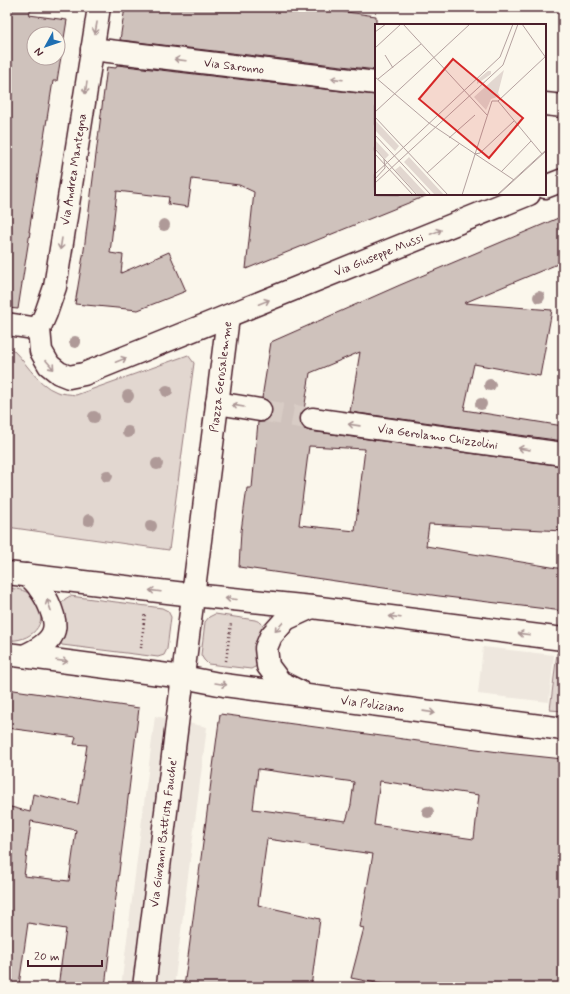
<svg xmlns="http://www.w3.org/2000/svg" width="570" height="994" font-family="Mynerve,sans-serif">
	<rect width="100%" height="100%" fill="#fbf7ec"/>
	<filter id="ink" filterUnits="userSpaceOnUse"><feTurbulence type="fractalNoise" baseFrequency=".025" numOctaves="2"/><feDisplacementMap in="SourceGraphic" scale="8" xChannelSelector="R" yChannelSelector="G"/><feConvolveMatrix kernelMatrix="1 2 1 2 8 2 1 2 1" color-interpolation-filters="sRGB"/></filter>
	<g filter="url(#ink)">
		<g fill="#eee7de">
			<polygon points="483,647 554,655 549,702 478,694"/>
			<polygon points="155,716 207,727 174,987 121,987"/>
		</g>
		<g fill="#e2d7d0" stroke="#967b7e">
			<path d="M7,345C25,358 35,384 57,392C63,394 70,394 76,395L188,355L194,363L169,550L7,527Z"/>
			<path d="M7,588C15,589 24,589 31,595C33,596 34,600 36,602C51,624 29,643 7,640Z"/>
			<polygon points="70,596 162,608 168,611 171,617 167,649 164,655 158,657 62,645 57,637 61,604 65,599"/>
			<path d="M215,614L255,620C260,622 263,623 264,628L257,666L251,669L208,664L204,660L201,655L205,622L209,617Z"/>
			<polygon points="557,653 563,654 563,711 550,710"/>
		</g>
		<g fill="#cfc2bc" stroke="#4a1f2b" fill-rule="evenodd">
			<path d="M7,7H31L29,15L67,20L57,81H53L29,232H30L18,309L7,308V91L10,70H7ZM34,34H58V58H34Z"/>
			<polygon points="125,7 340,7 339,11 376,16 376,70 120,40"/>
			<polygon points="117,65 376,95 376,194 428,195 246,269 254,192 239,185 192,179 188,207 168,204 169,197 117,191 110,253 123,255 121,273 169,252 186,291 138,310 75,304 84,250 107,67 116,68"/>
			<path d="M563,216V243L560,263L464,303L552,310L540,376L474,364L464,410L563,426V441L350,412L360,352L310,373L304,410L302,412L300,418L301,424L304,429L310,431L563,466V531L429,524L426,546L563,569V611L439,596L239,567L241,531L247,488H252L258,422H264L269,418L272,412V406L268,401L262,398L271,342L400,285ZM309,446L365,449L355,531L299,525Z"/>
			<path d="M7,689L139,708L105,987H58L66,929L28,923L19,985L7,984V806L30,812L33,794L78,804L87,745L74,744L76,737L7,728ZM31,821L76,830L69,881L24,876Z"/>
			<path d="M220,714L506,753L563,759V987H396L351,978L364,928L360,927L373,854L267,839L258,905L320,919L311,987H184ZM258,769L354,782L351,805L346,821L253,809ZM380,781L479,795L474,839L374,825Z"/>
		</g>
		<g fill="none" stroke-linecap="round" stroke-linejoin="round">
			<polyline stroke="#d8ccc5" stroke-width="22" stroke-dasharray="22 11" stroke-linecap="butt" points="260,410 312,419"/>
			<g stroke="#4a1f2b" stroke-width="25">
				<g id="minor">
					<path id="s1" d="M92,49L376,83"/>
					<polyline points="545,104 563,106"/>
					<polyline points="545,187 563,180"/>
					<polyline points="7,324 39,329"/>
					<path id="s2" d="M39,329L41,351L49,365L59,373L69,377L84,374L529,194"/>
					<path id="s3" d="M39,329L46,313L55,287L99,7"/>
					<polyline points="217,403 260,410"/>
					<path id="s4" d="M312,419L563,454"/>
					<polyline points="7,573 193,595 312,607 563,639"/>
					<path id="s5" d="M7,654L183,677L224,685L563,729"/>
					<path d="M24,656C35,651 51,643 54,630C57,619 47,598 40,589C37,584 32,579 27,575"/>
					<polyline points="300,692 280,682 268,666 266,648 271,636 286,619 312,607"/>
					<path id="s6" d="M144,987L228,317"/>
				</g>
			</g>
			<g stroke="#4a1f2b" stroke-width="2.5" stroke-dasharray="1 3" stroke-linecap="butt">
				<polyline points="141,648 145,613"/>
				<polyline points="226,661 231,623"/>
			</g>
			<use href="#minor" stroke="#fbf7ec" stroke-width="22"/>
		</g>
		<g fill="#af9a98">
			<circle cx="164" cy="225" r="6"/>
			<circle cx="539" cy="297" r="6"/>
			<circle cx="75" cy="342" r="6"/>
			<circle cx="490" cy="385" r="6"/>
			<circle cx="167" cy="391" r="6"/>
			<circle cx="128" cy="396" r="6"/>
			<circle cx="481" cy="404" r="6"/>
			<circle cx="94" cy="417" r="6"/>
			<circle cx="128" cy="432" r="6"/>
			<circle cx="157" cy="464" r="6"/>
			<circle cx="107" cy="476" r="6"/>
			<circle cx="89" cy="520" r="6"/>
			<circle cx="151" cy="526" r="6"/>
			<circle cx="428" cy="812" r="6"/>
		</g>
		<defs><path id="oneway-shaft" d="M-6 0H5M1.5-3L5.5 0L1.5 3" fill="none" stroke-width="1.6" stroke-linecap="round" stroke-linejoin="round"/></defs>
		<g stroke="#ab9695">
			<use href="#oneway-shaft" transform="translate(96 28) rotate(100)"/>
			<use href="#oneway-shaft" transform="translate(180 60) rotate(-173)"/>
			<use href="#oneway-shaft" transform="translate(337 79) rotate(-173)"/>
			<use href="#oneway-shaft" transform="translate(86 88) rotate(99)"/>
			<use href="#oneway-shaft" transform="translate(436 232) rotate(-22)"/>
			<use href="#oneway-shaft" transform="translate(61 244) rotate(99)"/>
			<use href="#oneway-shaft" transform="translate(264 302) rotate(-22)"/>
			<use href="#oneway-shaft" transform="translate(121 360) rotate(-22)"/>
			<use href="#oneway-shaft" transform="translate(50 365) rotate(49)"/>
			<use href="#oneway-shaft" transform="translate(238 406) rotate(-170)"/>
			<use href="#oneway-shaft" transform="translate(354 425) rotate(-172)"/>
			<use href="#oneway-shaft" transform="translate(524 449) rotate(-172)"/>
			<use href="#oneway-shaft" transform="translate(155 591) rotate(-173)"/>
			<use href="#oneway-shaft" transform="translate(231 599) rotate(-175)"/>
			<use href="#oneway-shaft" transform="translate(49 605) rotate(-110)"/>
			<use href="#oneway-shaft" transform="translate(395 617) rotate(-173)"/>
			<use href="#oneway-shaft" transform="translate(279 627) rotate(131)"/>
			<use href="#oneway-shaft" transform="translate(524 634) rotate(-173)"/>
			<use href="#oneway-shaft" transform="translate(62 661) rotate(7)"/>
			<use href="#oneway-shaft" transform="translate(221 684) rotate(9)"/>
			<use href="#oneway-shaft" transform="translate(429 712) rotate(8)"/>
		</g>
	</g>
	<g text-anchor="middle" stroke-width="3" stroke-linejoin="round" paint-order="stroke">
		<g font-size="12" fill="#4a1f2b" stroke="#fbf7ec">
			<text dy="4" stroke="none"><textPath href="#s1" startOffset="143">Via Saronno</textPath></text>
			<text dy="4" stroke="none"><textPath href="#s3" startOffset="164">Via Andrea Mantegna</textPath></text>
			<text dy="4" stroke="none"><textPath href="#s2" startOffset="395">Via Giuseppe Mussi</textPath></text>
			<text dy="4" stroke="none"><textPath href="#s6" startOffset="615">Piazza Gerusalemme</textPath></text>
			<text dy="4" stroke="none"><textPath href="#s4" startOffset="127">Via Gerolamo Chizzolini</textPath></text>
			<text dy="4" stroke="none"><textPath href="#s5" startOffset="369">Via Poliziano</textPath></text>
			<text dy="4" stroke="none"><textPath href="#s6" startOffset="156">Via Giovanni Battista Fauche'</textPath></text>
		</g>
	</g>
	<g transform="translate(375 24)">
		<rect width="171" height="171" fill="#fbf7ec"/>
		<path d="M129,46L123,69L125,72L116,75L111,86L99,73ZM113,47H116V50L102,60V56ZM0,96L24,122L20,127L0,106ZM0,116L14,131L10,135L0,124ZM34,133L69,171H60L29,138ZM25,142L52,171H43L20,146Z" fill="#e2d7d0"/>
		<path fill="none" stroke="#b4a19f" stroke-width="1" d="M28,0L112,91M147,0L171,34M0,8L11,0M0,24L26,0M10,31L18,44M0,53L54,99L139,156M3,55L46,20M123,77L167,130M123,77L171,32M0,88L95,0M0,93L73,171M0,111L56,171M74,114L100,91M0,125L42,171M0,130L38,171M100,130L105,129L139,97M126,148L156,117M52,149L84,120M0,150L125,33L138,0M0,155L10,144L9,135M0,159L128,41L143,0M87,171L117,77H123M122,171L171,126M123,171L171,127"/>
		<path fill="#d62828" fill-opacity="0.15" stroke="#d62828" stroke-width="2" d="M78,35L148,94L114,134L44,75Z"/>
		<rect width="171" height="171" fill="none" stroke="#4a1f2b" stroke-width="2"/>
	</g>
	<rect width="570" height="994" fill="none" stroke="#fbf7ec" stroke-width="24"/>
	<rect x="12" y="12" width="546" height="970" fill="none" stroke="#4a1f2b" stroke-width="1.5" filter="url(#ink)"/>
	<g transform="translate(46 46) rotate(230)"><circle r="19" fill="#fbf7ec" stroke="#b4a19f"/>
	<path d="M0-3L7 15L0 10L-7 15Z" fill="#1f6fb2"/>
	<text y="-6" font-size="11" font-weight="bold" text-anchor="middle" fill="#4a1f2b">N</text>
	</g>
	<path d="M28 960v6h74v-6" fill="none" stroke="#4a1f2b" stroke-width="2"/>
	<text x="34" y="960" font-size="12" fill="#4a1f2b" stroke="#fbf7ec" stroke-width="3" paint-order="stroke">20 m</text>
</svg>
